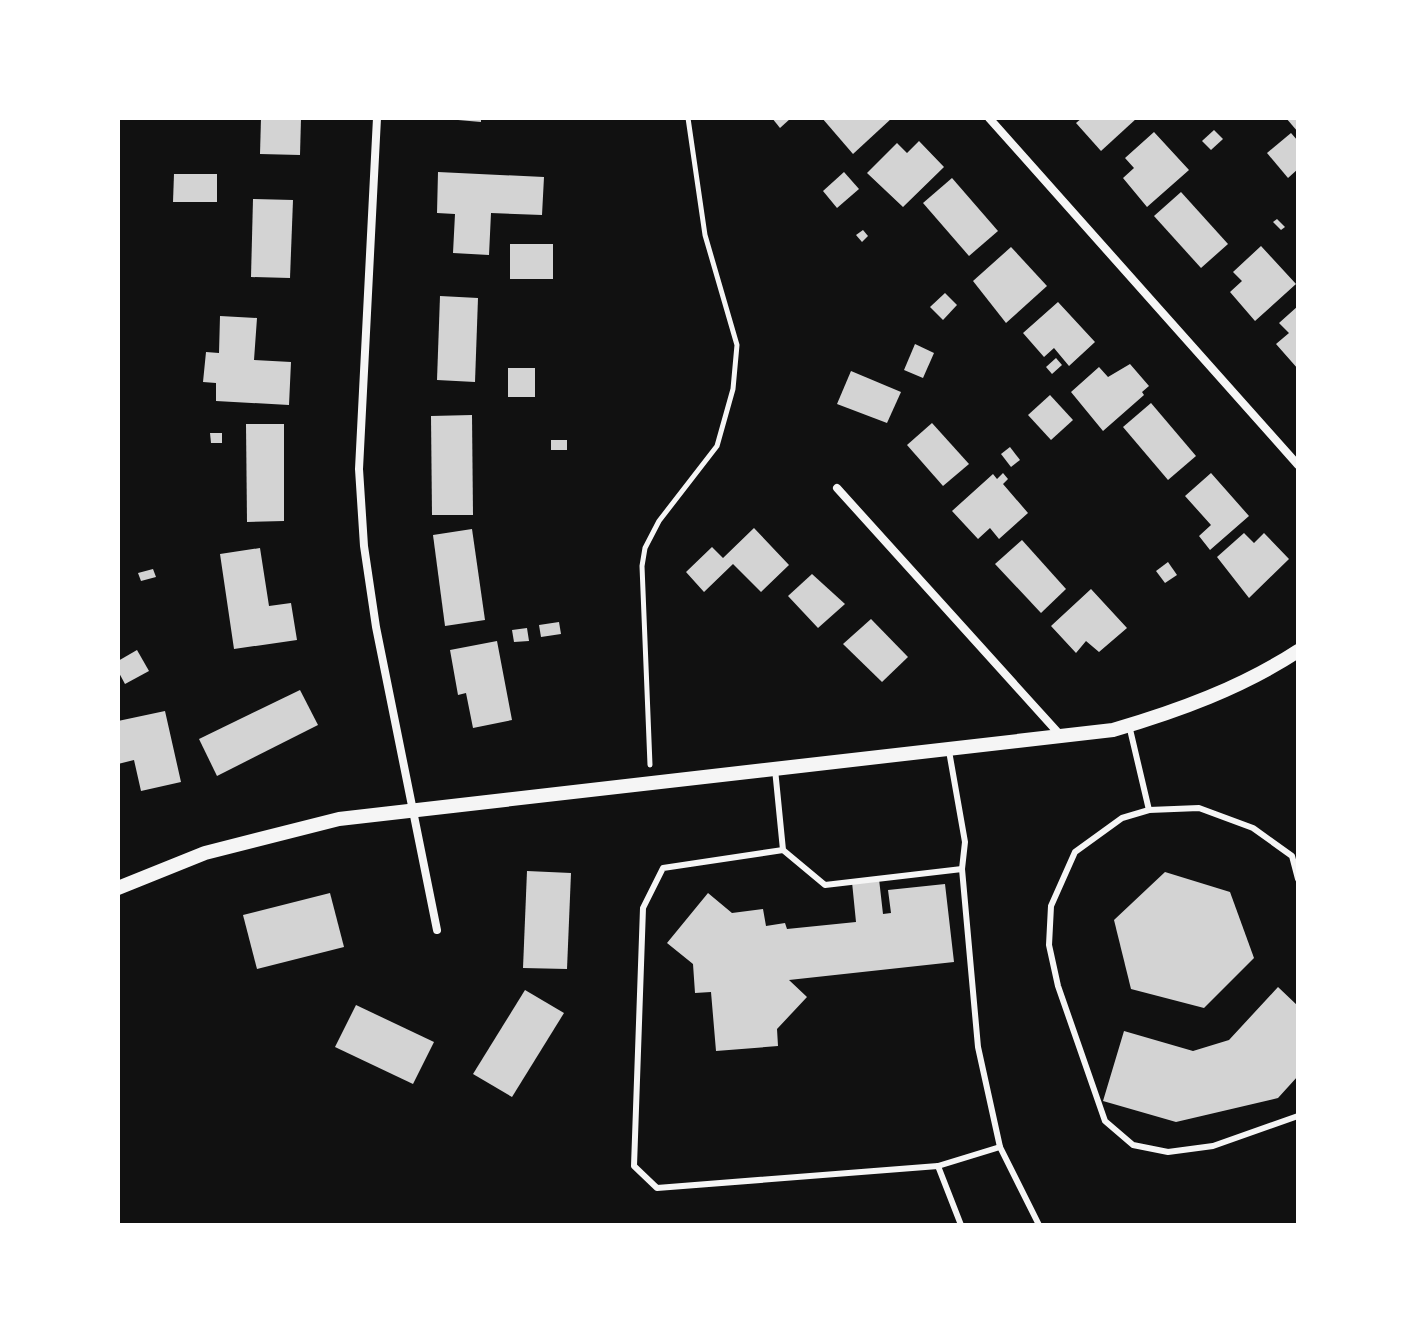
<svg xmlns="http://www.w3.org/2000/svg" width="1416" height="1343" viewBox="0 0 1416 1343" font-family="'Public Sans',sans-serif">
  <rect width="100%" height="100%" fill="#111"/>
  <g fill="#d3d3d3">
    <polygon points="261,118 301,118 300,155 260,154"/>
    <polygon points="458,118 481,118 481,122 458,120"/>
    <polygon points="772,118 791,118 780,128"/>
    <polygon points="822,118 892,118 853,154"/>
    <polygon points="1082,118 1137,118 1101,151 1076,123"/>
    <polygon points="1286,118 1298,118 1298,132"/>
    <polygon points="1214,130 1223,139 1211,150 1202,141"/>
    <polygon points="1154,132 1189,170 1147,207 1123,178 1134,168 1125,158"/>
    <polygon points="1291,133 1298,141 1298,169 1288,178 1267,153"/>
    <polygon points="919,141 944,167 903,207 867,173 897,143 907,153"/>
    <polygon points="438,172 544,177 542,215 491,213 489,255 453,253 455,214 437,213"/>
    <polygon points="844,172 859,189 837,208 823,191"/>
    <polygon points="174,174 217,174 217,202 173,202"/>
    <polygon points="952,178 998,231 969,256 923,203"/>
    <polygon points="1181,192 1228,244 1201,268 1154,216"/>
    <polygon points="253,199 293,200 290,278 251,277"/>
    <polygon points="1277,219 1285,227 1281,230 1273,222"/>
    <polygon points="863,230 868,236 862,242 856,235"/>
    <rect x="510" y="244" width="43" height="35"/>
    <polygon points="1261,246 1296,284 1255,321 1230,292 1242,281 1233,272"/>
    <polygon points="1011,247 1047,286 1006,323 973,281"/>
    <polygon points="945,293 957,305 943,320 930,307"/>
    <polygon points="440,296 478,298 475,382 437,380"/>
    <polygon points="1058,302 1095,342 1069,366 1054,348 1044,357 1023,333"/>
    <polygon points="1298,306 1298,369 1276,344 1289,333 1279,323"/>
    <polygon points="220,316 257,318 254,360 291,362 289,405 216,401 216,383 203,382 206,352 219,353"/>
    <polygon points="915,344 934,353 923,378 904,370"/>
    <polygon points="1056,358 1062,365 1052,374 1046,367"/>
    <polygon points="1130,364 1149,386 1142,392 1144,395 1103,431 1071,392 1099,367 1108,377"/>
    <rect x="508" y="368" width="27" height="29"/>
    <polygon points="851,371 901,392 887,423 837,404"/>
    <polygon points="1050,395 1073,420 1051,440 1028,415"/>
    <polygon points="1151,403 1196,456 1168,480 1123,427"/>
    <polygon points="472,415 473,515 432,515 431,416"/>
    <polygon points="932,423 969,464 943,486 907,445"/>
    <polygon points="246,424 284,424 284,521 247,522"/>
    <polygon points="210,433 222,433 222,443 211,443"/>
    <rect x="551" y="440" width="16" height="10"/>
    <polygon points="1010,447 1020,460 1011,467 1001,454"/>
    <polygon points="1003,473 1008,479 1003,484 1028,513 999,539 990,528 978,539 952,511 993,474 997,479"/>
    <polygon points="1211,473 1249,516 1210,550 1199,536 1211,525 1185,496"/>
    <polygon points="754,528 789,565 761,592 733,564 704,592 686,572 712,547 723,558"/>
    <polygon points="472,529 485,620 445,626 433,535"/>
    <polygon points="1244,533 1254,543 1264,533 1289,559 1249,598 1217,557"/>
    <polygon points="1022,540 1066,589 1041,613 995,564"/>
    <polygon points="260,548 269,606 291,603 297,640 234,649 220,554"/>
    <polygon points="1168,562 1177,575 1165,583 1156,571"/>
    <polygon points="153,569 156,577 141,581 138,573"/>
    <polygon points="812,574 845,604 818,628 788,596"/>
    <polygon points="1091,589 1127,628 1099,652 1086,641 1076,653 1051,626"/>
    <polygon points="871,619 908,657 882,682 843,644"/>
    <polygon points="559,622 561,634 541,637 539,625"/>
    <polygon points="527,628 529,641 514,642 512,630"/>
    <polygon points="497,641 512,720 473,728 466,693 458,695 450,650"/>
    <polygon points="137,650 149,671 125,684 118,671 118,661"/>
    <polygon points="300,690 318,725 217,776 199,739"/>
    <polygon points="165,711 181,782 141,791 134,760 118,764 118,721"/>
    <polygon points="527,871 571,873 567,969 523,968"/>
    <polygon points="1165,872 1230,892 1254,958 1204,1008 1131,989 1114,920"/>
    <polygon points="879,879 883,914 891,913 888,890 945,884 954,962 789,980 807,997 777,1029 778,1046 716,1051 711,992 695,993 693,964 667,943 708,893 732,913 763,909 766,926 785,923 787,929 856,922 852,882"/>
    <polygon points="330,893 344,947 257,969 243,915"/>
    <polygon points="1278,987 1298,1006 1298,1076 1278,1098 1176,1122 1103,1101 1124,1031 1193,1051 1229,1040"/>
    <polygon points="525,990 564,1013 512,1097 473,1074"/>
    <polygon points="356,1005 434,1042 413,1084 335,1047"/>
  </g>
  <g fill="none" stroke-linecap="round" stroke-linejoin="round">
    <polyline stroke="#f5f5f5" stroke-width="5" points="650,765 642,566 645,548 659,521 717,446 733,389 737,345 705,235 688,118"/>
    <g stroke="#f5f5f5" stroke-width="6">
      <polyline points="1129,725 1149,810"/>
      <polyline points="949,751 965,842 962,869 978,1047 1000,1147 1039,1225"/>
      <polyline points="775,769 783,850 825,885 962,869"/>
      <polyline points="783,850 663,868 643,908 634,1166 657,1188 938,1166 1000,1147"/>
      <polyline points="1298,879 1292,856 1253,828 1199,808 1149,810 1122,818 1075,852 1051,906 1049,945 1058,986 1105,1121 1133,1145 1168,1152 1213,1146 1298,1116"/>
      <polyline points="938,1166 961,1225"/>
    </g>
    <g stroke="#f5f5f5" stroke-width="8">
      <polyline points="377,118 359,469 364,546 376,627 437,930"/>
      <polyline points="989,118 1298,465"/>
      <polyline points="837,488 1062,737"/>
    </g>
    <path stroke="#f5f5f5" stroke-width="14" d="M118 888 205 853 339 819 1113 730C1178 711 1241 688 1298 651"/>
  </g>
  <rect width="1416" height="1343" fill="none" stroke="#ffffff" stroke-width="240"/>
</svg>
